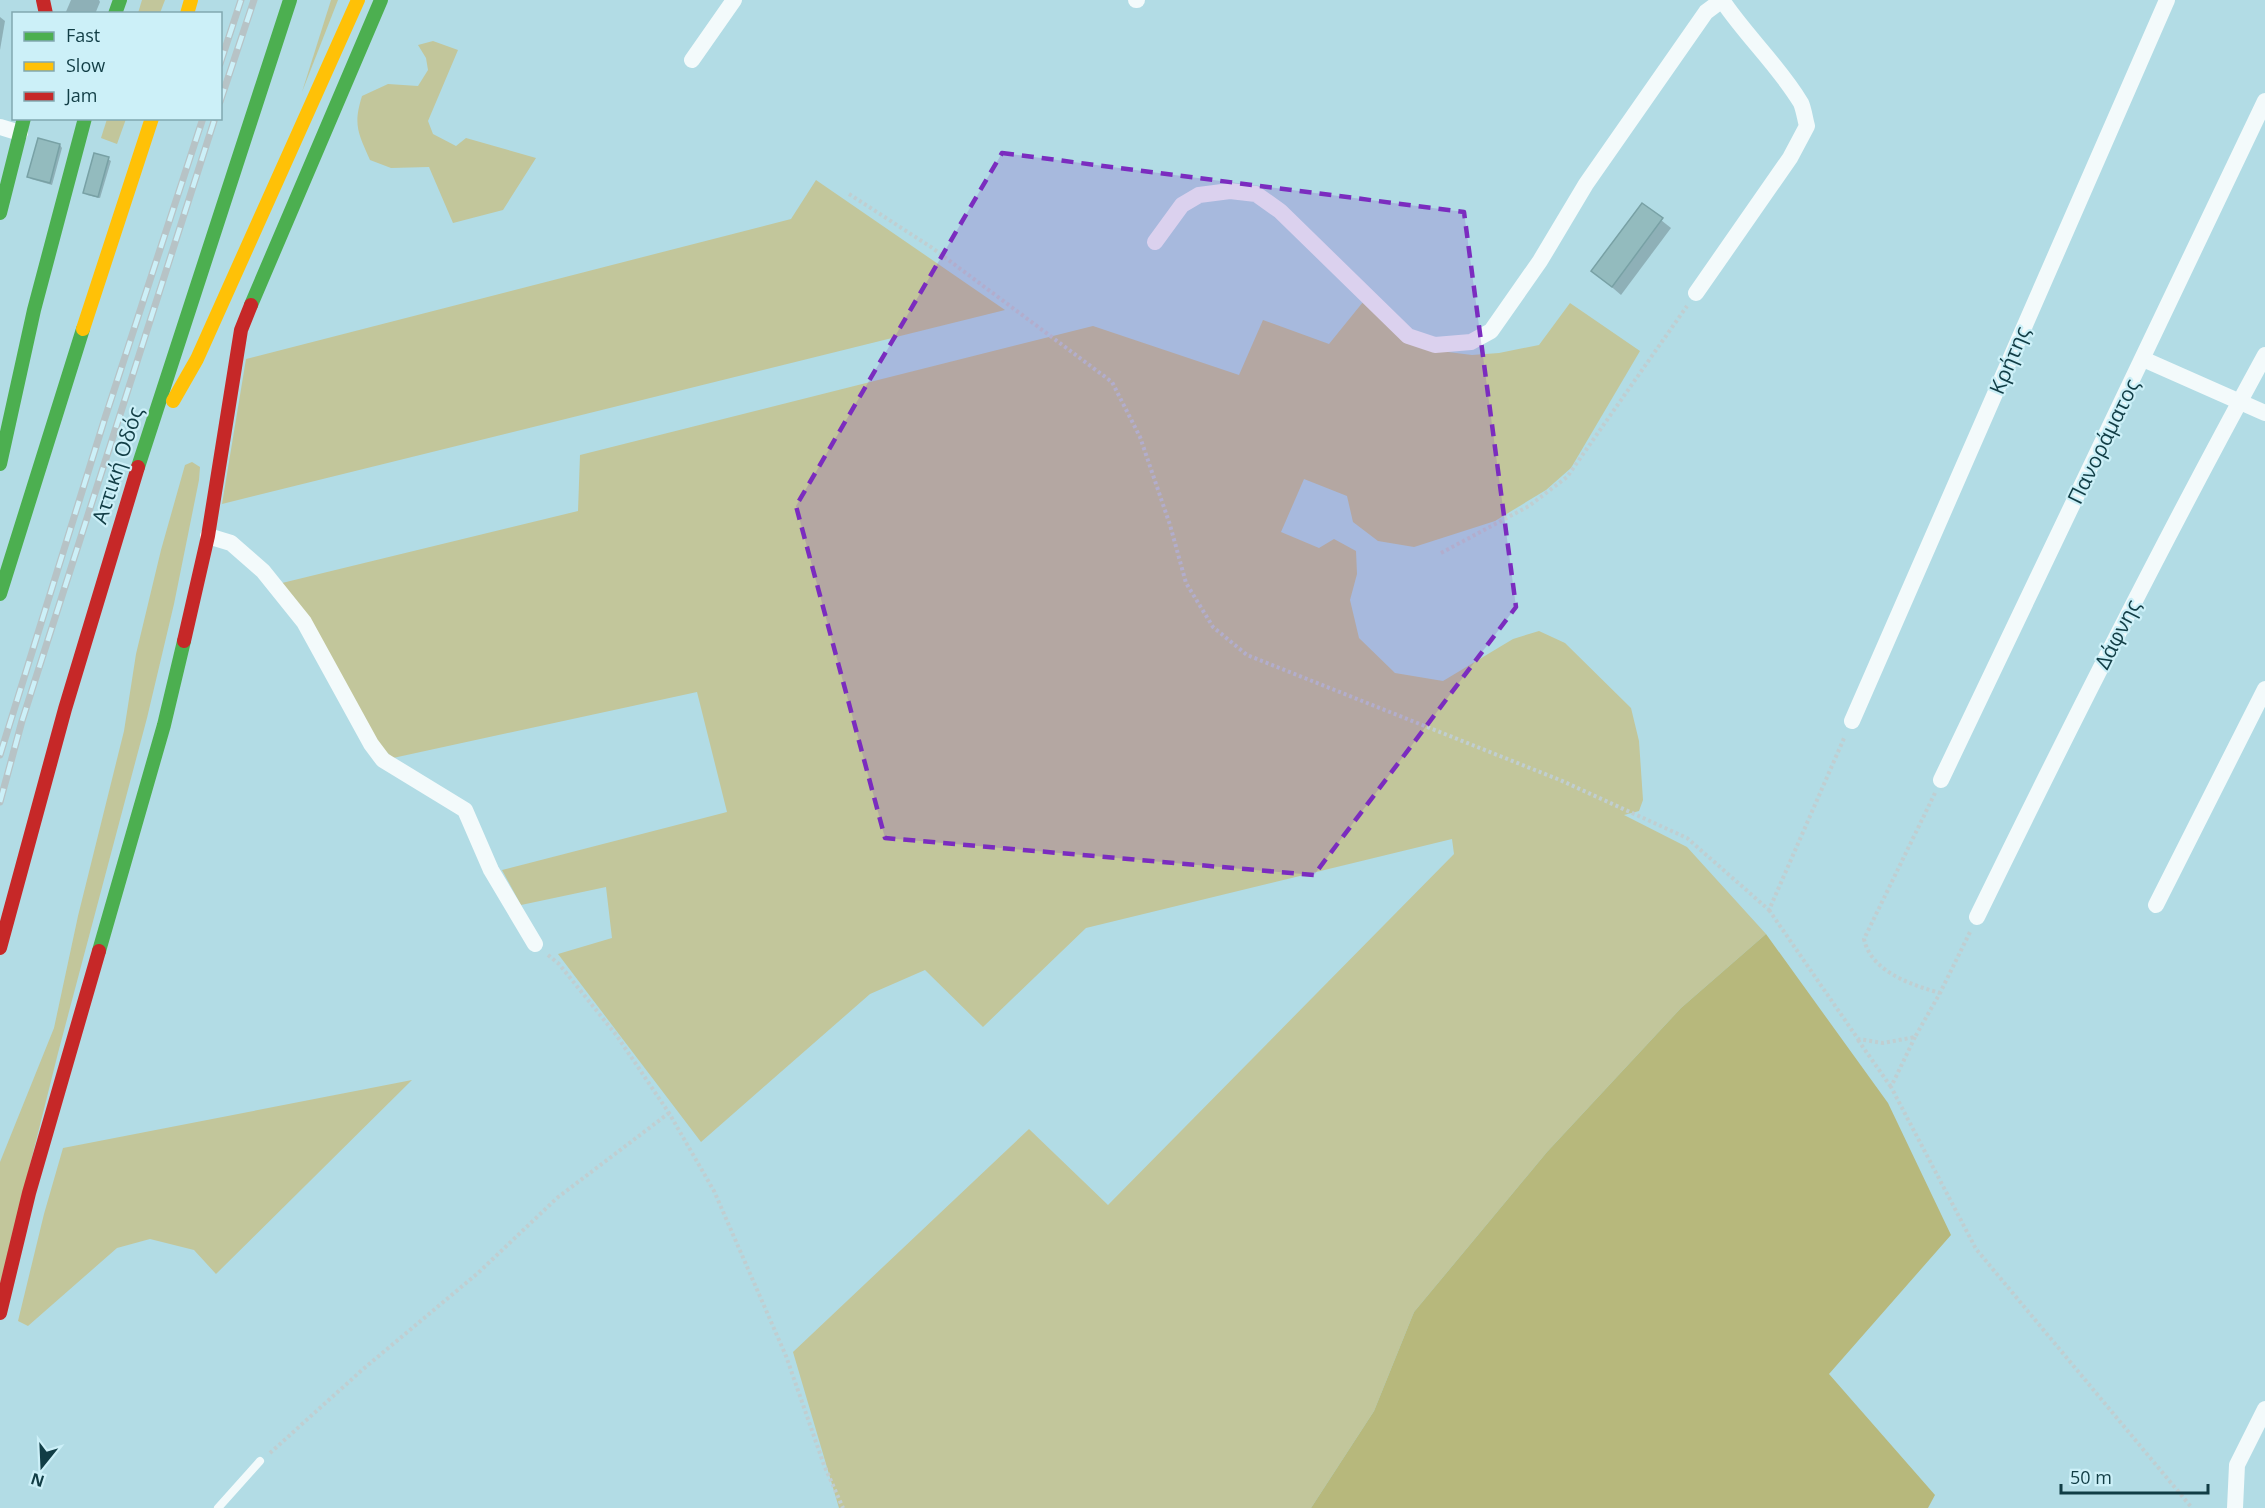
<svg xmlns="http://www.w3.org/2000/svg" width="2265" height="1508" viewBox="0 0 2265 1508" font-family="'Open Sans',sans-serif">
  <rect width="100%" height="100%" fill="#b2dce5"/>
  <g fill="#c2c69b">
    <polygon points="142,0 165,0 160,13 138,13"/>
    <polygon points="331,0 338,0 302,92"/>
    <path d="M433 41 458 50 428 121 433 134 456 146 466 138 536 158 503 210 453 223 429 167 391 168 370 160C358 133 353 125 362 96L388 84 418 86 428 70 426 58 418 45Z"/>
    <polygon points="107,119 126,119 117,144 101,138"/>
    <polygon points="816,180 1005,310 222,504 246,359 791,219"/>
    <polygon points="1363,302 1440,351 1472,355 1499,353 1539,345 1570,303 1640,351 1571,468 1546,490 1495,521 1414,547 1378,541 1353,522 1347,496 1304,479 1281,532 1319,548 1334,539 1356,551 1357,574 1350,600 1359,638 1395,673 1443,681 1513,639 1539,631 1565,643 1631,708 1639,741 1643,800 1639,811 1624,815 1687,847 1766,934 1681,1008 1547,1152 1414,1312 1374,1411 1311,1508 839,1508 793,1352 1029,1129 1108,1205 1454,854 1452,839 1086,928 983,1027 925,970 870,994 701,1142 558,954 612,938 606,887 521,905 502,870 727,812 697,692 393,758 379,745 282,583 578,511 580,455 1093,326 1239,375 1263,320 1329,344"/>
    <polygon points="192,462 200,467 199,480 174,604 147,718 58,1053 0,1285 0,1162 54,1028 78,916 124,731 136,654 161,550 185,465"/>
    <polygon points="412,1080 216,1274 194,1250 150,1239 117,1248 28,1326 18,1321 44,1214 63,1148"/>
  </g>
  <polygon fill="#b7b87c" points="1766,934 1888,1103 1951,1235 1829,1374 1935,1495 1928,1508 1311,1508 1374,1411 1414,1312 1547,1152 1681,1008"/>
  <g fill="#0003">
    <polygon points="71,0 99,0 100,2 95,14 65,14"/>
    <polygon points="0,17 5,21 0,50"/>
    <polygon points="60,145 62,148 52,185 31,179 29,177"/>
    <polygon points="108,159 111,161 100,198 87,195 85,192"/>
    <polygon points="1642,205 1671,228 1621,295 1593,271"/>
  </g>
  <g fill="#93bbbe" stroke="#78a1a5" stroke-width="1.5">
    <polygon points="38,138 60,144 50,183 27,177"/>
    <polygon points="94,153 109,157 98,197 83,193"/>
    <polygon points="1642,203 1663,218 1612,287 1591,271"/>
  </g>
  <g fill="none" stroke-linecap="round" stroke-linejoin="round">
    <g stroke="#c0ced1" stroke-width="4" stroke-dasharray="3 3" stroke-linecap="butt">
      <polyline points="849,194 931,247 1112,382 1140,437 1170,525 1186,583 1213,627 1247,655 1560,780 1687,838 1769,910 1845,736"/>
      <polyline points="1441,553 1529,506 1567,477 1687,306"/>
      <path d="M1935 793 1864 939C1871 972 1912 985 1940 993"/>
      <polyline points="1769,910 1858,1039 1883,1043 1915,1037 1940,993 1971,930"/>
      <polyline points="548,955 559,964 617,1036 669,1113 714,1191 786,1356 824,1465 843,1508"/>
      <polyline points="1915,1037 1891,1087 1976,1249 2192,1508"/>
      <polyline points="1858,1040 1891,1087"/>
      <polyline points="270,1453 362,1370 478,1273 557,1198 669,1113"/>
    </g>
    <polyline stroke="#f3fafb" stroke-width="8" points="218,1508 260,1461"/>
    <g stroke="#f3fafb" stroke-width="16">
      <polyline points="1136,0 1137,0"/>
      <polyline points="692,60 734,0"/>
      <polyline points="0,127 20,133"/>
      <polyline points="1155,242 1182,205 1199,195 1230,191 1256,194 1280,211 1408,336 1435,345 1471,342 1491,331 1540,261 1586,184 1706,12 1722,0"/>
      <path d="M1696 293 1790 158 1807 126C1805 119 1804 110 1801 103 1779 66 1746 36 1722 0"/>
      <polyline points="2143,359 2265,413"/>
      <polyline points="208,536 231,543 263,571 304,622 371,744 383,760 465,810 491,870 535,944"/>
      <polyline points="1852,721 2167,0"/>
      <polyline points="1941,780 2265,101"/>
      <polyline points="2156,905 2265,689"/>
      <path d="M1977 917C2069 728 2164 540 2265 355"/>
      <polyline points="2235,1508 2237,1465 2265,1409"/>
    </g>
    <g stroke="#4caf50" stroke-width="14">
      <polyline points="115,14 120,0"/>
      <polyline points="0,213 24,118"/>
      <polyline points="251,305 381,0"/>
      <polyline points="0,464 34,310 85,118"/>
      <polyline points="138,467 290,0"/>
      <polyline points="0,594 83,329"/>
      <polyline points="99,951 164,725 184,641"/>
    </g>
    <g stroke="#ffc107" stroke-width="14">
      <polyline points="187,14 191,0"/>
      <polyline points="83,329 152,118"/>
      <polyline points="173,401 197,359 358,0"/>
    </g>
    <g stroke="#c62828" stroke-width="14">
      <polyline points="43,0 46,14"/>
      <polyline points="184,641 208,536 241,330 251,305"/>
      <polyline points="0,948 65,709 138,467"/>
      <polyline points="0,1313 29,1193 99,951"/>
    </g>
    <defs>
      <g id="rail">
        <polyline points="220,64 241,0"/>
        <polyline points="220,102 254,0"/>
        <polyline points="0,755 104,421 203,118"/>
        <polyline points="0,802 22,721 215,118"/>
      </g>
    </defs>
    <use href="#rail" stroke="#b7c3c6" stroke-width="7"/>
    <use href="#rail" stroke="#ccf0f8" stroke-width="4.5" stroke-dasharray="14" stroke-linecap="butt"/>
  </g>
  <path fill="#7b2cbf" fill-opacity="0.2" stroke="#7b2cbf" stroke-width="4.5" stroke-dasharray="12 8" stroke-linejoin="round" d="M1002 153 1464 212 1516 607 1314 875 885 838 796 506Z"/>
  <g text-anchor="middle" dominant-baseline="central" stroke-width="4.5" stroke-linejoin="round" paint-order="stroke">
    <g font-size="21" fill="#113d45" stroke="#ccf0f8">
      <text transform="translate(2009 360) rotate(-67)">Κρήτης</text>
      <text transform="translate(2103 441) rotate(-64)">Πανοράματος</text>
      <text transform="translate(117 465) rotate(-72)">Αττική Οδός</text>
      <text transform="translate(2117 634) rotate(-63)">Δάφνης</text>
    </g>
  </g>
  <rect x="12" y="12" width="210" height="108" fill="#ccf0f8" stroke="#81a8b0" stroke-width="1.5"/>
  <rect x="24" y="32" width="30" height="9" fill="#4caf50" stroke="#81a8b0" stroke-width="1.5"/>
  <text x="66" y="42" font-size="18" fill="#113d45">Fast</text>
  <rect x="24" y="62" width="30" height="9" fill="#ffc107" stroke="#81a8b0" stroke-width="1.5"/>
  <text x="66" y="72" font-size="18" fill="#113d45">Slow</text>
  <rect x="24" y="92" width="30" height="9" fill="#c62828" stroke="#81a8b0" stroke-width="1.5"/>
  <text x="66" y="102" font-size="18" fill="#113d45">Jam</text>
  <g transform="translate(42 1466) rotate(198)" stroke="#ccf0f8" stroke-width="4.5" paint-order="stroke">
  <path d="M0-4.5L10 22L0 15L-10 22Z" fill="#113d45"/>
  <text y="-9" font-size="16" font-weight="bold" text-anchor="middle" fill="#113d45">N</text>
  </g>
  <path d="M2061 1484v9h147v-9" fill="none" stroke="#113d45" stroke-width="3"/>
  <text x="2070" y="1484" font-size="18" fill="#113d45" stroke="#ccf0f8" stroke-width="4.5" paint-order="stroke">50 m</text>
</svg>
